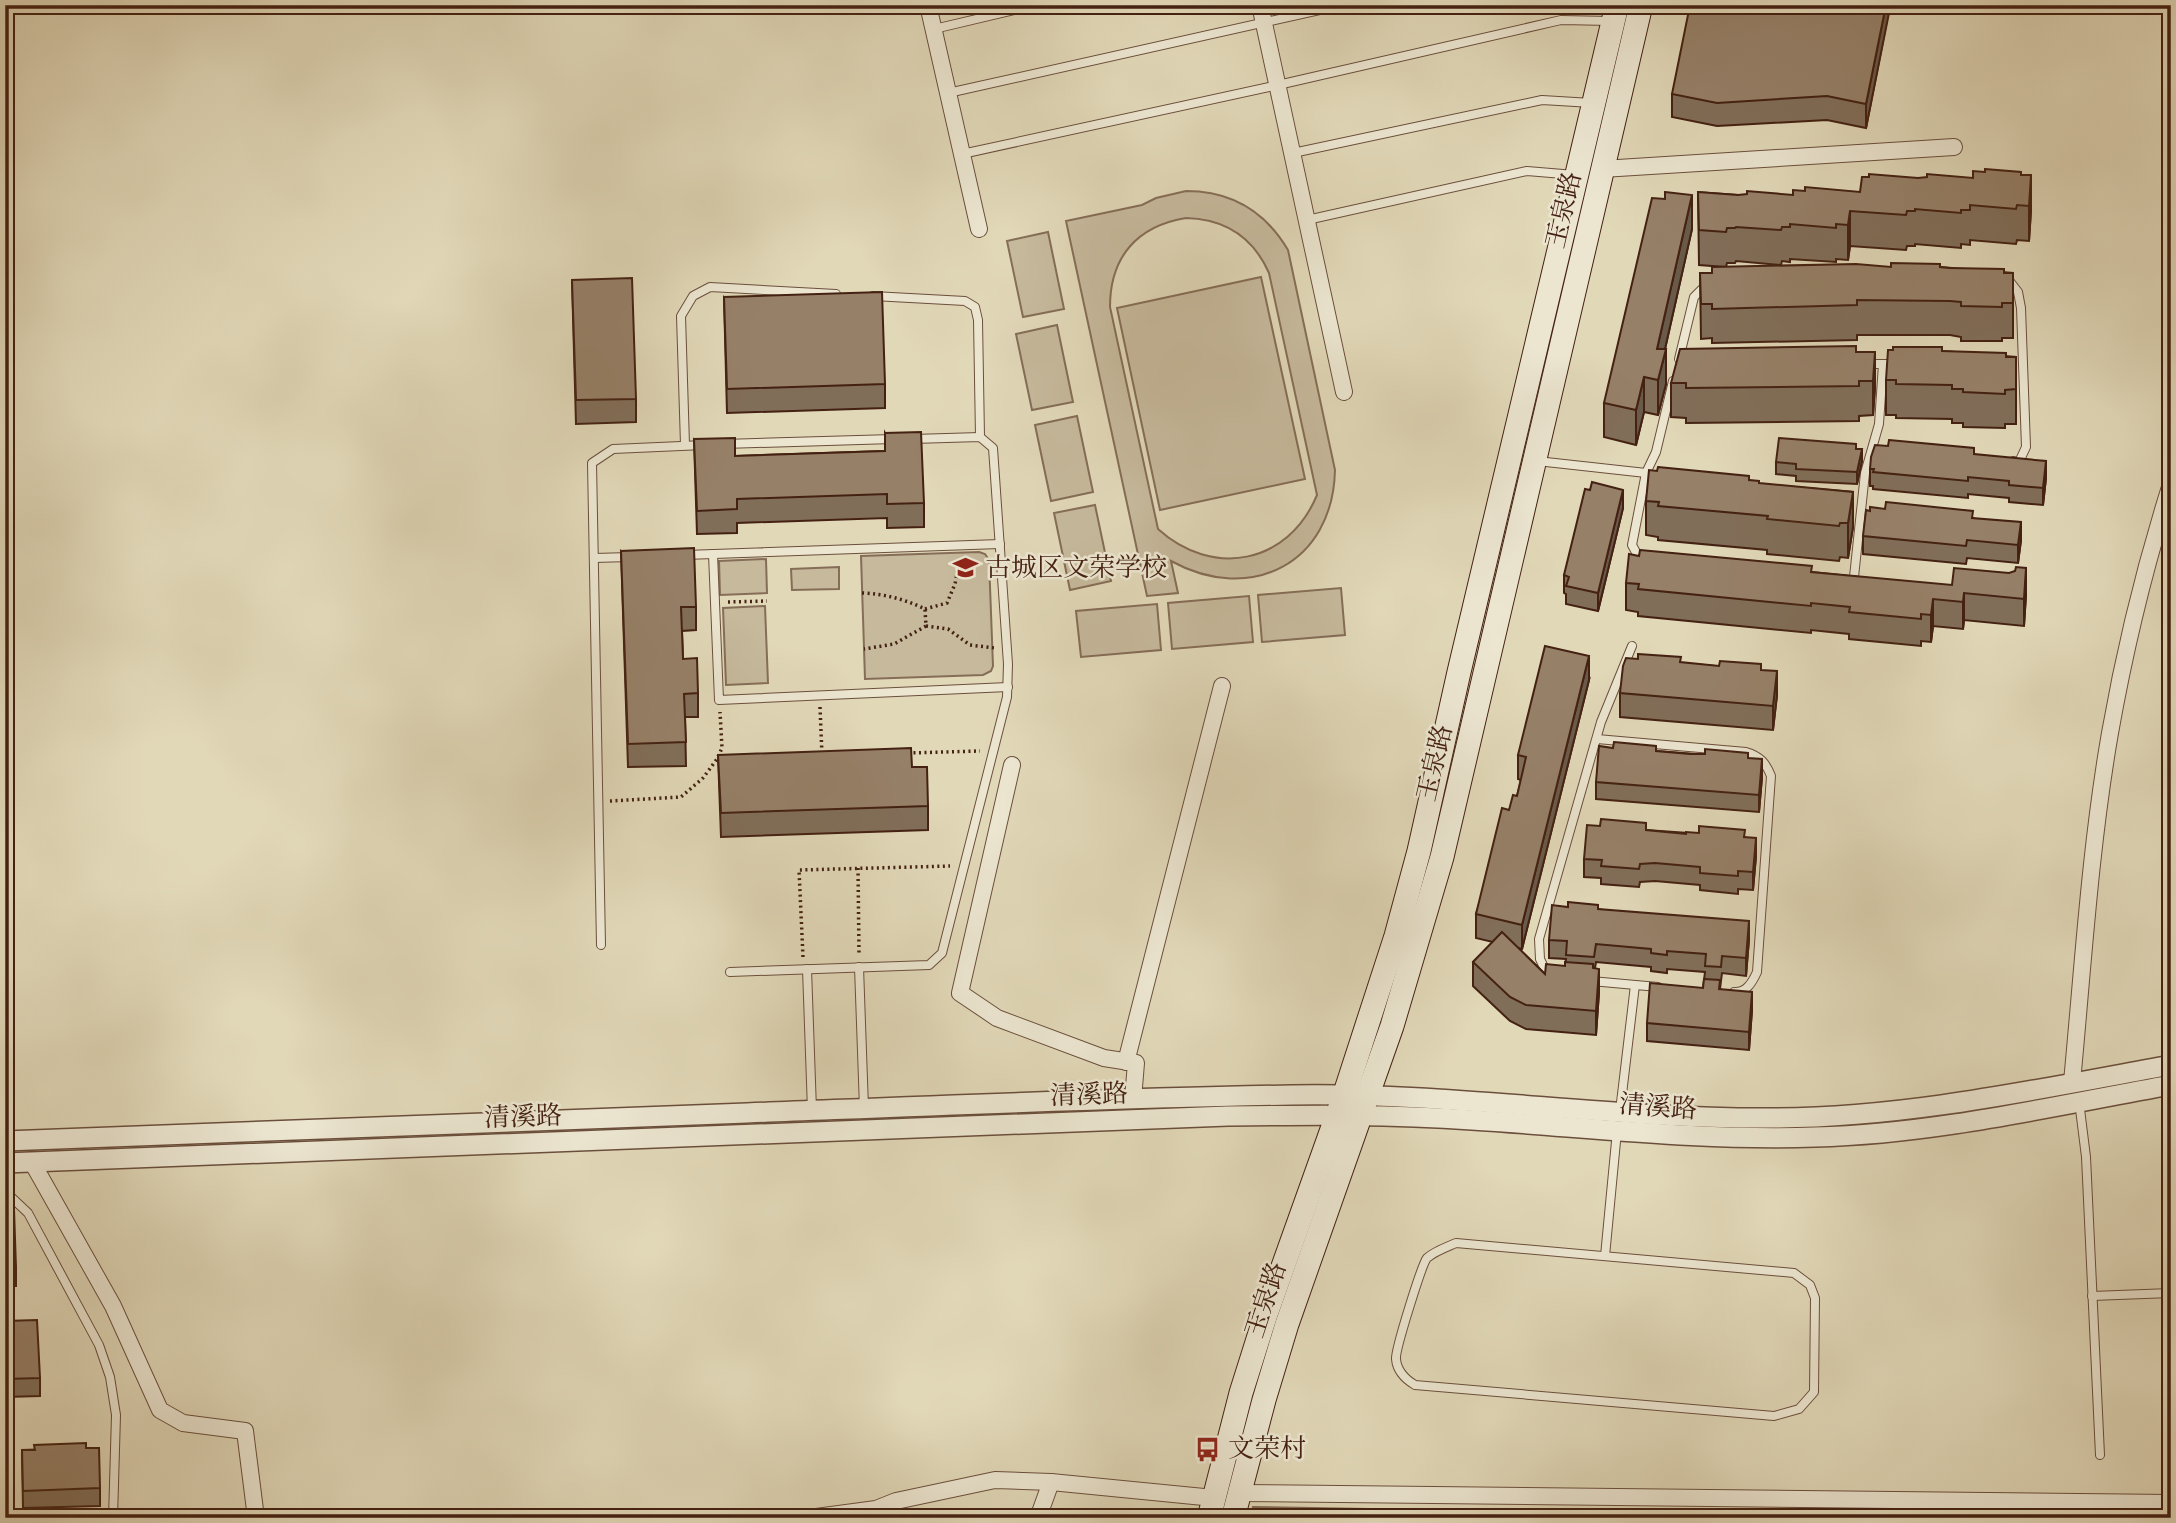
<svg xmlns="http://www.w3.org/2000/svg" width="2176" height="1523" viewBox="0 0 2176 1523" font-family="'IM FELL Double Pica','Noto Serif SC',serif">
  <rect width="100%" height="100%" fill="#e1d8b8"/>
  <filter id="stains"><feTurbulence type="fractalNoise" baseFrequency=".00286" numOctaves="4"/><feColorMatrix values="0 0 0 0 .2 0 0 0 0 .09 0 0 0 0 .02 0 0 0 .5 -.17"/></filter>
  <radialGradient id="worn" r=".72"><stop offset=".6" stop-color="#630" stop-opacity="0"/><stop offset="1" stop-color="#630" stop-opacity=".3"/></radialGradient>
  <g fill="#c6b99c" stroke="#856d57" stroke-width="2" fill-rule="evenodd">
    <path d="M1186 191C1231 191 1265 211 1288 250L1335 470C1333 563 1251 605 1171 561L1178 593 1147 596 1066 221 1142 205 1156 198ZM1186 218C1225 219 1253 237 1269 273L1317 495C1288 565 1212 578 1158 529L1110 307C1110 257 1137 226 1186 218Z"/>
    <polygon points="1048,232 1064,309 1023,317 1007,241"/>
    <polygon points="1261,277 1305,479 1160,510 1117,308"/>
    <polygon points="1057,325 1073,402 1032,410 1016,334"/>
    <polygon points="1077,416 1093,492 1051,501 1035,425"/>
    <polygon points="1095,505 1111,581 1070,590 1054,513"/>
    <polygon points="979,552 985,554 989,560 993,666 991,671 983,675 865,679 861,556"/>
    <polygon points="766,559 767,593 720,595 719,561"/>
    <polygon points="839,567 839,589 792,590 791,569"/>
    <polygon points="1341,588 1345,635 1262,642 1258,595"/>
    <polygon points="1249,596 1253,642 1172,649 1168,603"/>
    <polygon points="1157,604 1161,650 1081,657 1076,611"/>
    <polygon points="765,606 768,683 726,685 723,608"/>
    <polygon points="1253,1507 1875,1518 1251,1518"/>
  </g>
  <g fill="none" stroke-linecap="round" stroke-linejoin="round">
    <defs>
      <g id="service">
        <polyline points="934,29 1036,5"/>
        <polyline points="948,93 1342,5"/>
        <polyline points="1293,153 1542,100 1592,103"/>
        <polyline points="962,154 1278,85 1561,20 1610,21"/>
        <polyline points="1307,220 1527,171 1575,175"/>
        <polyline points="2008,279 2018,292 2021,308 2026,447 2019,462 2013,461"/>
        <polyline points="873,296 965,301 975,307 978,320 980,437"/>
        <polyline points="1679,359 1694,297 1702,289 1709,289"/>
        <polyline points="1866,364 1895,364"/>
        <polyline points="724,444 893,439"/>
        <polyline points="685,445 681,316 693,296 710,287 836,294"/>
        <polyline points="1537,461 1646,473"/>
        <polyline points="713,554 719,700 1008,687"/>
        <polyline points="685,555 1000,544"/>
        <polyline points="1646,557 1638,556 1632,545 1646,473 1656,452 1673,381"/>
        <polyline points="594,558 630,557"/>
        <polyline points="1854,577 1865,473 1879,424 1883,364"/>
        <path d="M1597 739 1746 752C1760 756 1766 763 1771 776L1757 972C1752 983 1746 993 1734 992"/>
        <polyline points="601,945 592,463 613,449 704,445"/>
        <polyline points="859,967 864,1108"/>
        <polyline points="807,969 812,1110"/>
        <polyline points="730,972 929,965 942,953 1007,697 1008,664 993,448 980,437 913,439"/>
        <polyline points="1553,978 1549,978 1540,959 1539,939 1601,722 1632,646"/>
        <polyline points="1591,981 1658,987"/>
        <polyline points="2079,1101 2086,1157 2100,1455"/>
        <polyline points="1620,1111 1635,985"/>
        <polyline points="5,1196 10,1196 28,1213 99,1345 110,1377 116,1415 113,1518"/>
        <path d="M1456 1243 1794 1273 1810 1285 1815 1298 1814 1392 1799 1409 1774 1416 1415 1385C1405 1379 1397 1371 1396 1359 1395 1350 1422 1264 1427 1258 1435 1251 1447 1247 1456 1243Z"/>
        <polyline points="1605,1256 1617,1131"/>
        <polyline points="2092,1296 2171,1293"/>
      </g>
      <g id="minor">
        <polyline points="928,5 979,229"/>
        <polyline points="1260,5 1344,392"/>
        <polyline points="1602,169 1954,147"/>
        <polyline points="1012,765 960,993 997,1018 1104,1058 1136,1063 1133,1099"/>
        <polyline points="1126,1062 1222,686"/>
        <path d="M2072 1082C2083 966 2090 848 2110 733 2125 648 2145 566 2171 484"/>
        <polyline points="32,1162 113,1306 160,1410 183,1423 245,1431 256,1518"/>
        <polyline points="1239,1493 2171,1503"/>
        <polyline points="809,1518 876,1509 896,1501 995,1480 1051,1482 1214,1498"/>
        <polyline points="1038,1518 1051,1482"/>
      </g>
      <g id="tertiary">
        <path d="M5 1141C252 1132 500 1122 747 1113 928 1106 1110 1098 1292 1095 1452 1092 1611 1119 1771 1118 1906 1118 2038 1089 2171 1065"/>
        <path d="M5 1163 1228 1116C1310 1115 1390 1114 1472 1120 1586 1127 1700 1141 1815 1137 1935 1134 2053 1106 2171 1085"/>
      </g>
      <g id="secondary">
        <polyline points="1209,1518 1241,1393 1265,1317 1345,1093 1396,936 1419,851 1459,672 1617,5"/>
        <polyline points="1233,1518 1264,1400 1287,1324 1392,1026 1442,857 1641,5"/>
      </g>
    </defs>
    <use href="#service" stroke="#6b4f3c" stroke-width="10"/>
    <use href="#minor" stroke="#6b4f3c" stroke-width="18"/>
    <use href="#tertiary" stroke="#6b4f3c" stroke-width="22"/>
    <use href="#secondary" stroke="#442112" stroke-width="25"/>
    <g stroke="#442112" stroke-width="3.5" stroke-dasharray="2 3.5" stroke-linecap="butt">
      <path d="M862 593C885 594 904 599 925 609L926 626 894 644 864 649"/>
      <polyline points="728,602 767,601"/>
      <polyline points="925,609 947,603 955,584 960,558"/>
      <polyline points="926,626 948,629 970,645 995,648"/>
      <polyline points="820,707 822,755"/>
      <polyline points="908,753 980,751"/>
      <polyline points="610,801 681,797 703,778 717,759 722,748 720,712"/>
      <polyline points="858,868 859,954"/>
      <polyline points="803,957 799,870 950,866"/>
    </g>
    <use href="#service" stroke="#ece6d1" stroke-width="8"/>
    <use href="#minor" stroke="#ece6d1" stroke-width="16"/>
    <use href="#tertiary" stroke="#ece6d1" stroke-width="19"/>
    <use href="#secondary" stroke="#ece6d1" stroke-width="23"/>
  </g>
  <g fill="#816e59" stroke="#442112" stroke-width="2">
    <polygon points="1890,5 1866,128 1827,120 1717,126 1672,117 1672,94"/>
    <polygon points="2021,175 2031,210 2029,241 2017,240 2016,244 1970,240 1970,245 1961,244 1961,248 1915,244 1915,246 1907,246 1906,250 1850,246 1848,260 1836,259 1836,262 1790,259 1790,262 1782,261 1781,265 1736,261 1735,263 1727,263 1726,267 1940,267 2013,273 2013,338 2002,338 2002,341 1961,341 1961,337 1950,335 1857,335 1857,340 1712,343 1712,338 1701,339 1700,273 1712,273 1725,267 1699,265 1698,192 1738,195 1793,195 1860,192 1918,178 1973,178"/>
    <polygon points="1692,229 1665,349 1666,384 1658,415 1644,412 1636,445 1604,437 1604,403"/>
    <polygon points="572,280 636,399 636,422 576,424"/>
    <polygon points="724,297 885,384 885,408 727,413"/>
    <polygon points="1942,351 2016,357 2016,424 2005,424 2005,428 1963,427 1963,423 1952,423 1952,419 1896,418 1896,415 1886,415 1886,380"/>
    <polygon points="1856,352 1875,352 1875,387 1873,415 1859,416 1859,421 1686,423 1686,418 1671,417 1671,383"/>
    <polygon points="885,433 924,503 924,527 887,528 887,518 737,523 737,533 697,534 694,439 735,456 885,451"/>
    <polygon points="1856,449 1862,461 1857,484 1796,481 1796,476 1776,474 1776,462"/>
    <polygon points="1974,454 2046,478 2043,505 2009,502 2009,498 1968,494 1968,498 1873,489 1873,486 1870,486 1870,469"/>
    <polygon points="1749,480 1759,484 1853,492 1853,527 1848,558 1840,557 1839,561 1767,554 1767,550 1658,540 1658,537 1646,535 1646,501"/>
    <polygon points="1623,508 1598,611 1566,604 1566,594 1564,593 1564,575"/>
    <polygon points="1973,518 2021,540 2018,563 1967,558 1966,564 1863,554 1863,536"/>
    <polygon points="621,551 696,607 696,630 682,631 683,659 698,693 698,717 685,717 686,766 628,767"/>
    <polygon points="1812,572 2026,595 2024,626 1964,620 1963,629 1933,626 1931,642 1921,641 1921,646 1849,639 1849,634 1811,630 1811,633 1638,616 1638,612 1626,610 1626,583"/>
    <polygon points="1681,663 1761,670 1777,695 1773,730 1620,717 1620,693"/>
    <polygon points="1589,680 1522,949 1518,948 1545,974 1565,966 1566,959 1549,958 1549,940 1598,909 1749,939 1746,976 1722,973 1720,989 1752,1010 1749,1050 1647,1041 1647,1023 1703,988 1705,972 1667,969 1667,973 1651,971 1651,967 1596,962 1595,968 1599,992 1596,1035 1526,1029 1510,1021 1473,986 1473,962 1493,942 1476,938 1476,914 1509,810 1517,796 1521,780 1518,779 1518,755"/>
    <polygon points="1656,751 1748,758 1762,777 1759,812 1596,799 1596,782"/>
    <polygon points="718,755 912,767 928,806 928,830 721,837"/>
    <polygon points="1646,830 1745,837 1756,856 1753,890 1738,889 1738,894 1700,890 1700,885 1655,881 1640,882 1639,887 1601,884 1601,878 1584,877 1584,859"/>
    <polygon points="5,1210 16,1268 16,1286 5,1286"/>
    <polygon points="5,1321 40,1378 40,1396 5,1397"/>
    <polygon points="86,1448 100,1488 100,1506 23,1508 22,1450"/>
  </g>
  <g fill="#695a49" stroke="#442112" stroke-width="2">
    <polygon points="1886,5 1890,5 1890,8 1866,128 1866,104"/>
    <polygon points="2031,175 2031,210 2029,241 2029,206"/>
    <polygon points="1692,195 1692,229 1658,380 1657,349"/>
    <polygon points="1850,211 1850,246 1848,260 1848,225"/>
    <polygon points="1666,349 1666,384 1658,415 1658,380"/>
    <polygon points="1875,352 1875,387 1873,415 1873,381"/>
    <polygon points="1644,377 1644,412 1636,445 1636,410"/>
    <polygon points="1862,449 1862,461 1857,484 1857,472"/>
    <polygon points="2046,461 2046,478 2043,505 2043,488"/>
    <polygon points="1623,490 1623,508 1598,611 1598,593"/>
    <polygon points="1853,492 1853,527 1848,558 1848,523"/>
    <polygon points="2021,522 2021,540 2018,563 2018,545"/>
    <polygon points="2026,568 2026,595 2024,626 2024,599"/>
    <polygon points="1964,593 1964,620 1963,629 1963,602"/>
    <polygon points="1933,599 1933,626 1931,642 1931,615"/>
    <polygon points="1589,656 1589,680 1522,949 1522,925"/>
    <polygon points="1777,671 1777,695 1773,730 1773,706"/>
    <polygon points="1762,759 1762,777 1759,812 1759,795"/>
    <polygon points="1756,838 1756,856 1753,890 1753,872"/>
    <polygon points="1749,921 1749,939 1746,976 1746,958"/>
    <polygon points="1599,969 1599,992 1596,1035 1596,1011"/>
    <polygon points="1752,992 1752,1010 1749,1050 1749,1032"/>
  </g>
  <g fill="#968068" stroke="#442112" stroke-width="2">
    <polygon points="1690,5 1886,5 1866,104 1827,96 1717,103 1672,94"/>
    <polygon points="1985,169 2021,172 2021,175 2031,175 2029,206 2017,205 2016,209 1970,205 1970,210 1961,210 1961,213 1915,209 1915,211 1907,211 1906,215 1850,211 1848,225 1836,224 1836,228 1790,224 1790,227 1782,227 1781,230 1736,227 1735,228 1727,228 1726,232 1699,230 1698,192 1738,195 1747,194 1747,191 1793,195 1793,190 1805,191 1805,187 1860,192 1862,177 1869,177 1869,174 1918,178 1927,177 1927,174 1973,178 1973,171 1985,172"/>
    <polygon points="1665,192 1692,195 1657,349 1666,349 1658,380 1644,377 1636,410 1604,403 1652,198 1665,199"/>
    <polygon points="1891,263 1940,264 1940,267 1949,268 2004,269 2004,273 2013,273 2013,303 2002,303 2002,307 1961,306 1961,302 1950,301 1857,300 1857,305 1712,309 1712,304 1701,304 1700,273 1712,273 1712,267 1856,264 1891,267"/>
    <polygon points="632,278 636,399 576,400 572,280"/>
    <polygon points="882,292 885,384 727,389 724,297"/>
    <polygon points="1856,346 1856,352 1875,352 1873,381 1859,381 1859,386 1686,388 1686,383 1671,383 1680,349"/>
    <polygon points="1893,347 1942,347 1942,351 2006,353 2006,357 2016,357 2016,389 2005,390 2005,394 1963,392 1963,389 1952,389 1952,385 1896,384 1896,380 1886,380 1888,350 1893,350"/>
    <polygon points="921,432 924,503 887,504 887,494 737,499 737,509 697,511 694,439 735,438 735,456 885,451 885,433"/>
    <polygon points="1779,438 1856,444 1856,449 1862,449 1857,472 1796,469 1796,464 1776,462"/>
    <polygon points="1889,440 1974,448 1974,454 2046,461 2043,488 2009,485 2009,481 1968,477 1968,481 1873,472 1874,469 1870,469 1871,457 1875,445 1888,446"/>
    <polygon points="1658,467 1749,476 1749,480 1759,481 1759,483 1853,492 1848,523 1840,523 1839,526 1767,519 1768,516 1658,506 1659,502 1646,501 1649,470 1657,471"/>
    <polygon points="1592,482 1623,490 1598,593 1566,586 1569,577 1564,575 1585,489 1590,490"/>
    <polygon points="1886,502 1973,511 1972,518 2021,522 2018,545 1967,540 1966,546 1863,536 1866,510 1870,511 1870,507 1885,509"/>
    <polygon points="694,548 696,607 681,607 683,659 697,658 698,693 684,694 686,742 628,744 621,551"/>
    <polygon points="1640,550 1812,566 1811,572 1952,585 1954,568 2009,573 2015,571 2016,567 2026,568 2024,599 1964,593 1963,602 1933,599 1931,615 1921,614 1921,619 1849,612 1850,607 1811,603 1811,606 1638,589 1639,584 1626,583 1629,554 1639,556"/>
    <polygon points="1545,646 1589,656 1522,925 1476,914 1502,808 1509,810 1513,795 1517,796 1526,757 1518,755"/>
    <polygon points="1638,654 1681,657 1680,662 1719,666 1720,661 1761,664 1761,670 1777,671 1773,706 1620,693 1623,666 1626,658 1638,659"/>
    <polygon points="1614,742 1656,746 1656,751 1690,754 1705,754 1705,749 1748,753 1748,758 1762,759 1759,795 1596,782 1599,746 1613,748"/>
    <polygon points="911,748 912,767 927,767 928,806 721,813 718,755"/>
    <polygon points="1601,819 1646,823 1646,830 1686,834 1686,832 1699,833 1699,826 1745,830 1744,837 1756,838 1753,872 1738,871 1738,876 1700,873 1700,867 1655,863 1640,864 1639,869 1601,866 1602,860 1584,859 1587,825 1600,826"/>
    <polygon points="1568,902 1598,905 1598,909 1749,921 1746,958 1722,956 1721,967 1705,966 1706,954 1667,951 1667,955 1651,953 1651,949 1596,944 1594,957 1566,955 1567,941 1549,940 1552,905 1568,907"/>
    <polygon points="1502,932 1545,974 1546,964 1565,966 1565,962 1593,964 1593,968 1599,969 1596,1011 1526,1005 1510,997 1473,962"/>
    <polygon points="1704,979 1720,980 1719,989 1752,992 1749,1032 1647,1023 1650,983 1703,988"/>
    <polygon points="14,1209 16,1268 5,1268 5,1210"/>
    <polygon points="37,1320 40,1378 5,1379 5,1321"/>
    <polygon points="86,1443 86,1448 99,1448 100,1488 23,1491 22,1450 35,1450 34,1445"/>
  </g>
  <defs>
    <symbol id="school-bare" viewBox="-9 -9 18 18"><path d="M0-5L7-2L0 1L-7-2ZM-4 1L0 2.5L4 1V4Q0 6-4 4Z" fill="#8f2418" stroke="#ece6d1" stroke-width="2.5" paint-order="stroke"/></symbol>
    <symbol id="bus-bare" viewBox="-9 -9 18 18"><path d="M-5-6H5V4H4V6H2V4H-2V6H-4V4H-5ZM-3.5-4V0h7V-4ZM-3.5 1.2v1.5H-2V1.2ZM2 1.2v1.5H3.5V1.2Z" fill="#8f2418" stroke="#ece6d1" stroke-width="2.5" paint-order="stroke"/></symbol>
  </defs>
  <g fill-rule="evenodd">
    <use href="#school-bare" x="948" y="550" width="35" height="35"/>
    <use href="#bus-bare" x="1190" y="1432" width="35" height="35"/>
  </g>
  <g text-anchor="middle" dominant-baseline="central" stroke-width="5" stroke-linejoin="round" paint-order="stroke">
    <g font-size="26" fill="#442112" stroke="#ece6d1">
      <text transform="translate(1564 210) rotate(-77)">玉泉路</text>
      <text transform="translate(1435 763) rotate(-77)">玉泉路</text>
      <text transform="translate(1089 1095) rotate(-2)">清溪路</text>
      <text transform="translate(1658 1107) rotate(4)">清溪路</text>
      <text transform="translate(523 1117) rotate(-2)">清溪路</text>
      <text transform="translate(1266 1300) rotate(-72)">玉泉路</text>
    </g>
    <g font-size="26" fill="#442112" stroke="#ece6d1" text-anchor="start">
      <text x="985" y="568">古城区文荣学校</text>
      <text x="1228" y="1449">文荣村</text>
    </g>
  </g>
  <rect width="2176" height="1523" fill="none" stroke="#e1d8b8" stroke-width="28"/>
  <rect x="7" y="7" width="2162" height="1509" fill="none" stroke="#442112" stroke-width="3.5"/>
  <rect x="14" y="14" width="2148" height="1495" fill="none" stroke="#442112" stroke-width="2"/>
  <rect width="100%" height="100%" filter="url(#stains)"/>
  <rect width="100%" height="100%" fill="url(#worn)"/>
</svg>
